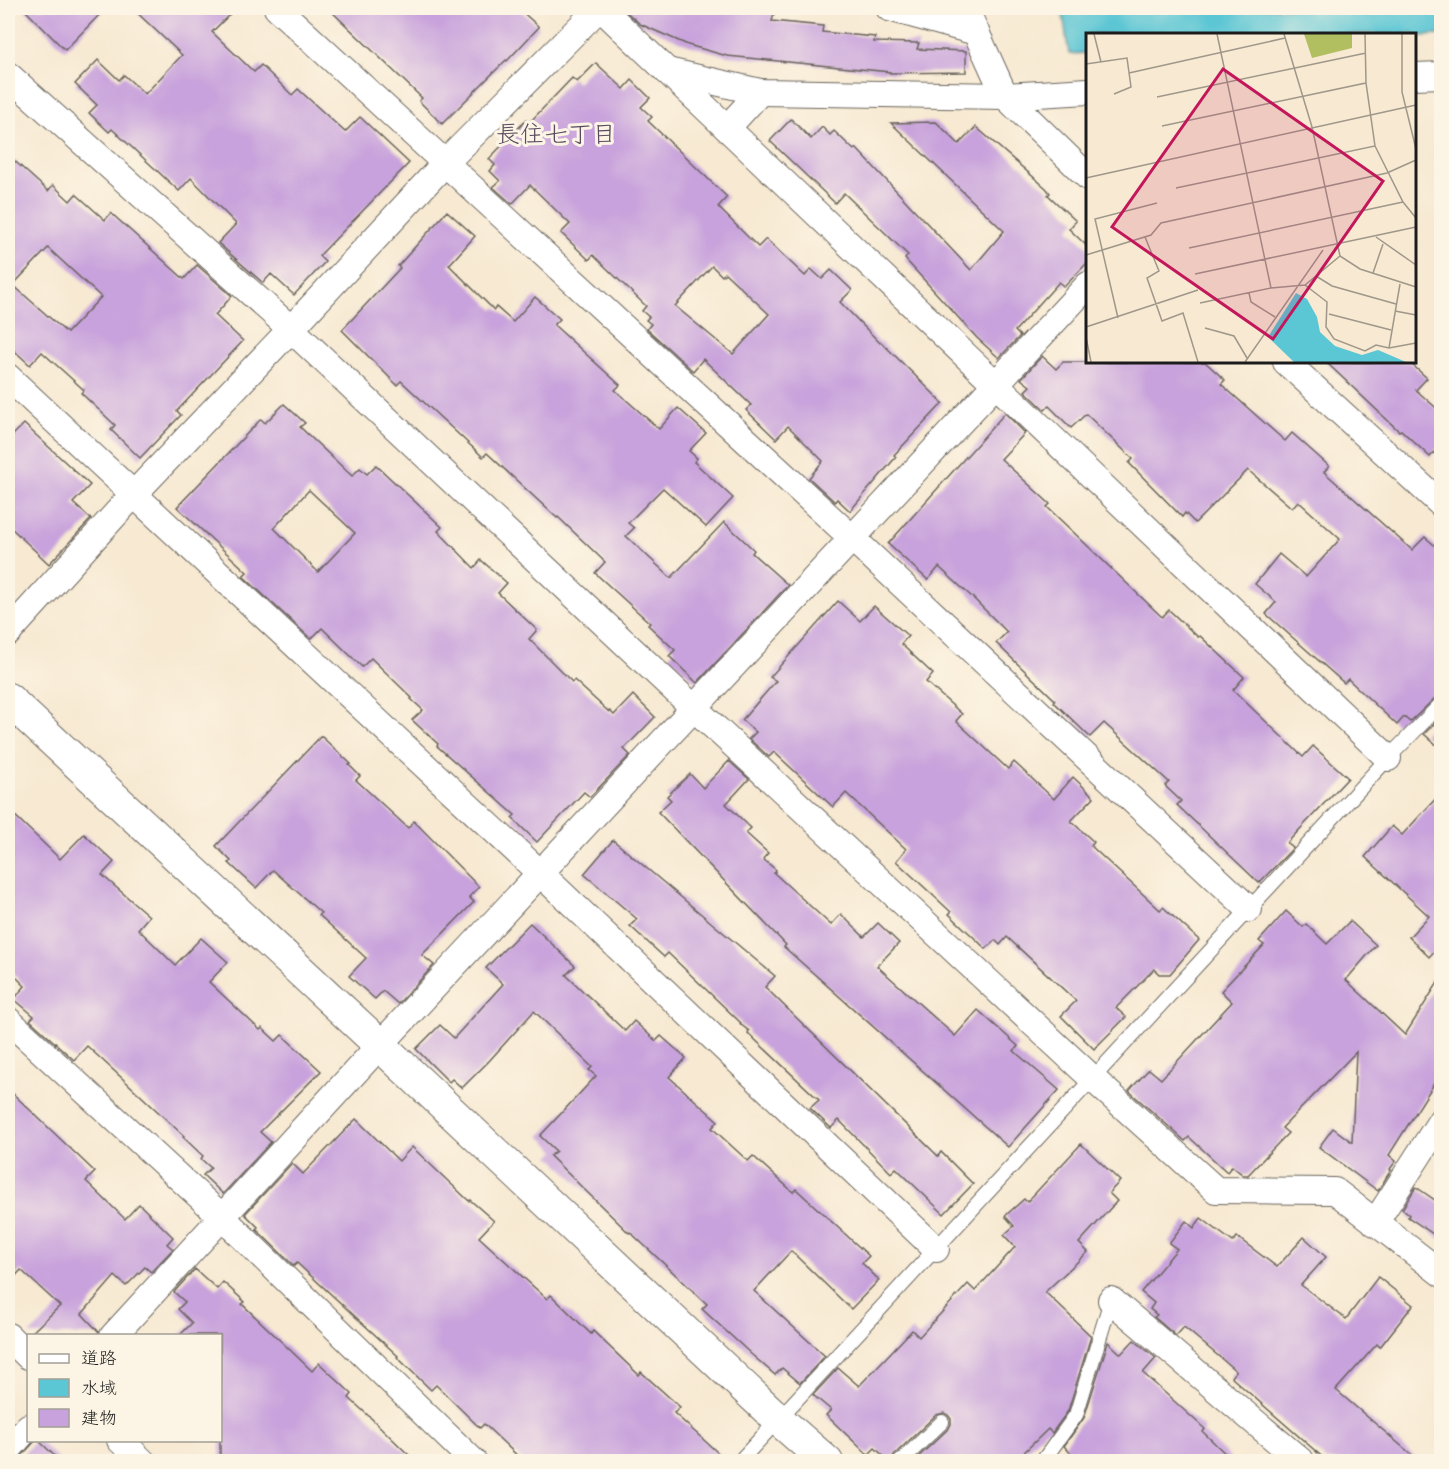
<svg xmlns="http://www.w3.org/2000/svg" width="1449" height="1469" viewBox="0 0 1449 1469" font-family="Dekko,'Klee One',sans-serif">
  <rect width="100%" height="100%" fill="#fcf5e5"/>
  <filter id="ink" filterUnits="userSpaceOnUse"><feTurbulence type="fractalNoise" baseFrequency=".0167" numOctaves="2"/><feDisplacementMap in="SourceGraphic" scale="12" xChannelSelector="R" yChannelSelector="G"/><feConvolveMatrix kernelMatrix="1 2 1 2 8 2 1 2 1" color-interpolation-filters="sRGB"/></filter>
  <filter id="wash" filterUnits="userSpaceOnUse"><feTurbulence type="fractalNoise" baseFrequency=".008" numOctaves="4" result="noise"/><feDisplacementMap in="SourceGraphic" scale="24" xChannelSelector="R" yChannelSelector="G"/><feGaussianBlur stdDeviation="1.35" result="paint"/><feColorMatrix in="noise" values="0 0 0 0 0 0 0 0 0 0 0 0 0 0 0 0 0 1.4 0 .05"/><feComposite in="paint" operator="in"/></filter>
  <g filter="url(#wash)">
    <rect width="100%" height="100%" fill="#f7e9d2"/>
    <polygon fill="#5bc6d4" stroke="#3c7178" stroke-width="1.5" points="1062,8 1441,8 1441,35 1415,36 1414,34 1088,34 1087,53 1069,54"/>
    <g id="blocks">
      <g fill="#c8a2dc" fill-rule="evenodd">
        <polygon points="23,8 106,8 65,50"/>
        <polygon points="132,8 236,8 212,32 254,72 261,65 292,95 298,89 345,132 360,117 409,163 319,256 325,262 294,295 271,274 263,283 218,243 236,224 191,178 179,191 112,129 109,132 89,113 97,105 75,84 98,60 119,80 124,75 145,94 182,55"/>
        <polygon points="328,8 518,8 539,27 507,61 506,60 442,124 419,101 422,98"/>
        <polygon points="622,8 751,8 774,14 772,21 823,26 822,32 875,37 874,42 919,43 917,49 966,51 966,72 890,73 890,72 727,56 688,45 640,24"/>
        <path d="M596 63 624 89 632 80 650 98 641 107 652 117 648 121 727 197 718 207 758 247 766 239 805 276 811 269 822 279 831 270 852 290 840 302 880 343 881 342 943 403 894 455 896 457 850 511 837 499 835 502 809 478 823 461 788 426 776 439 746 410 751 405 703 359 693 371 647 329 651 324 646 320 649 317 642 311 646 306 593 255 589 260 561 233 570 224 530 185 512 204 493 187 500 181 490 171 495 165 489 159 526 120 529 123 572 78 577 82ZM712 266 722 276 725 273 769 314 733 354 675 306Z"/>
        <polygon points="791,119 811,139 822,127 830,135 834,131 854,150 856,148 971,270 1004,231 891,123 936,122 959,144 976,127 1046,188 1050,193 1048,195 1076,221 1069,229 1088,247 1088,262 1064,287 1059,282 1015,331 1020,336 999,358 977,338 905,259 908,255 844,193 835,203 770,141"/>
        <path d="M8 155 48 191 53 185 70 201 76 194 105 220 111 213 184 279 197 265 232 296 215 315 243 341 177 411 181 415 140 458 111 430 115 425 81 393 84 390 42 352 30 365 8 345ZM48 248 101 297 67 333 13 285Z"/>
        <polygon points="447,211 475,236 449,265 494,310 496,307 513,322 535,297 560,319 554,325 620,385 615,390 659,429 678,408 706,433 689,451 697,458 694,462 733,498 706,527 663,488 628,523 634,528 626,536 671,578 724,522 754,550 752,553 788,585 697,683 669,656 675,650 648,625 650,623 595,573 605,562 558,517 557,518 487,453 483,457 401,381 397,385 342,330 400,268 398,266"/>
        <polygon points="1042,356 1056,369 1063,362 1205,362 1225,380 1221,384 1285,441 1292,433 1329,466 1324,472 1412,550 1425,537 1442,552 1442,694 1436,697 1410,722 1404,717 1397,725 1348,679 1344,683 1266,614 1276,602 1255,584 1279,554 1306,577 1340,539 1298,501 1292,508 1248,470 1195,523 1185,513 1182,517 1129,463 1133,459 1086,414 1071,428 1049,406 1045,410 1025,391 1030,386 1021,379"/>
        <polygon points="1326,362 1409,362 1427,378 1416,390 1442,413 1442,444 1430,457 1401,430 1399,431"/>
        <path d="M284 404 305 423 300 427 352 476 360 468 367 474 376 465 442 527 438 531 474 568 481 560 507 583 498 593 537 630 529 639 572 682 574 680 609 712 610 711 614 715 633 695 655 717 624 749 630 755 590 797 584 792 537 842 512 818 515 815 437 746 438 744 412 720 423 710 411 699 412 698 371 658 362 667 322 628 311 639 243 576 247 572 177 507 261 419 265 423ZM309 490 355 533 318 572 274 528Z"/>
        <polygon points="1005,413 1025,433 1001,459 1050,504 1047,507 1162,617 1169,610 1198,637 1200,636 1244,677 1233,690 1303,757 1313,746 1348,778 1287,843 1293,848 1259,883 1177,805 1181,801 1165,786 1169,782 1104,723 1090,737 1054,702 1055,700 996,643 1007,632 972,597 939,567 928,580 888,544"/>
        <polygon points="24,424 90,485 73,503 91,519 49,564 8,525 8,440"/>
        <polygon points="838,601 860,621 874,606 908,636 901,644 933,674 926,682 962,714 956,721 1008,769 1014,762 1054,799 1073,777 1094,797 1071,821 1094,842 1091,846 1160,910 1163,907 1199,940 1170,974 1159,974 1154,969 1116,1008 1126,1017 1094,1049 1061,1016 1076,1001 1007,937 1000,945 995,940 986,949 949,914 951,912 896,861 906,849 846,793 833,807 774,752 769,757 749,739 756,732 742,720 776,681 770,677"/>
        <polygon points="1442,716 1442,750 1424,734"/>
        <polygon points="321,736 351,764 349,765 360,776 356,780 408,828 414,821 479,887 469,897 474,902 422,955 434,965 398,1004 383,991 375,999 349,976 366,958 319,915 321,913 273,870 256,888 229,863 231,861 216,846"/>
        <polygon points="729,761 749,779 726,804 751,828 746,833 768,853 763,859 776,870 774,873 831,925 841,914 864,937 878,923 899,943 877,966 955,1036 978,1010 1018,1046 1014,1051 1059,1090 1008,1147 784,947 786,945 658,812 671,800 667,796 690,774 703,788"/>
        <polygon points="1442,792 1442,943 1429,957 1409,937 1429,916 1365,857 1392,826 1402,835"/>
        <polygon points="8,809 60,859 84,834 114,862 102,875 149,916 138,929 175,965 201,938 228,962 209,982 260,1030 262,1028 276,1041 282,1035 321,1071 260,1132 271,1142 223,1194 203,1175 211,1168 201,1159 203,1156 183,1137 184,1136 123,1079 87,1046 74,1060 30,1020 34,1016 14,999 25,986 8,969"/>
        <polygon points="613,840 775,976 765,987 938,1156 941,1152 973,1184 944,1214 896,1168 891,1173 839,1120 831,1128 810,1108 819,1100 748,1033 749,1031 740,1024 741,1023 668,953 664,957 630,926 637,919 584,874"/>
        <polygon points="1286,911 1303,927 1306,924 1327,944 1350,921 1376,945 1346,980 1405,1035 1442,976 1442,1071 1389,1155 1396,1161 1390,1169 1391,1170 1378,1191 1319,1147 1333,1128 1352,1142 1356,1052 1282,1128 1288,1133 1248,1175 1243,1175 1232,1166 1227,1172 1189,1137 1185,1141 1129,1091 1149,1069 1161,1079 1232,1002 1221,991 1264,945 1259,941"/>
        <polygon points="530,923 575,966 566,975 625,1031 634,1021 656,1041 661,1036 686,1058 669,1077 718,1121 712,1128 748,1161 753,1156 793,1192 796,1189 869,1256 862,1263 879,1280 851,1309 791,1251 754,1291 825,1356 800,1383 782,1368 775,1375 751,1354 702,1309 707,1304 630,1232 629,1233 550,1156 556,1151 540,1136 596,1076 589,1070 592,1067 534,1011 489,1061 462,1088 452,1079 449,1082 416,1049 440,1025 454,1038 503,984 486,968"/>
        <polygon points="8,1089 95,1172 86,1181 125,1219 139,1204 173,1237 167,1244 173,1249 151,1272 145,1267 126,1286 115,1276 82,1314 99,1332 98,1335 29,1335 60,1306 21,1270 8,1284"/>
        <polygon points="356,1119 399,1161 412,1147 469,1201 470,1200 494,1221 479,1237 547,1299 551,1295 591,1334 593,1331 639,1375 641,1372 680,1407 674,1413 727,1461 523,1461 484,1424 480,1428 436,1385 431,1390 397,1357 398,1356 297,1263 294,1266 256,1229 258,1227 245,1214 292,1163 303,1174"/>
        <polygon points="1081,1144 1120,1181 1109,1193 1117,1201 1079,1243 1088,1252 1045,1292 1091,1336 1068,1411 1052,1433 1048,1429 1015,1461 914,1461 949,1428 951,1424 951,1419 948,1415 944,1413 936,1415 894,1455 891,1461 889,1461 875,1448 868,1455 826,1415 831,1410 813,1395 838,1368 859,1386 912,1330 919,1337 968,1284 975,1291 1015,1247 1004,1235 1014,1226 1005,1216 1024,1199 1027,1202"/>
        <polygon points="1416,1187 1442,1205 1442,1240 1408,1217 1409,1215 1402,1209"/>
        <polygon points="1201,1218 1233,1242 1237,1237 1277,1267 1304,1237 1326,1257 1301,1285 1346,1319 1378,1277 1413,1305 1380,1347 1377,1344 1336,1390 1419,1461 1327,1461 1231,1377 1236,1371 1184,1327 1176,1336 1154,1317 1157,1315 1150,1309 1154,1303 1141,1292 1177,1249 1169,1243 1186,1221 1194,1228"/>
        <polygon points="195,1269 217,1289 223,1282 245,1302 242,1304 312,1371 319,1363 352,1394 349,1398 372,1419 415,1461 220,1461 220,1335 180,1335 192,1323 178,1309 185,1302 174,1292"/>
        <polygon points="1134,1340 1156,1358 1143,1373 1205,1429 1203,1432 1233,1461 1078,1461 1064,1446 1084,1418 1108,1342 1121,1354"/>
        <polygon points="36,1440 38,1440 60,1461 17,1461"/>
      </g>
    </g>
  </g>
  <g filter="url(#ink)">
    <use href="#blocks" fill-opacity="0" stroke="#69645c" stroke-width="1.5"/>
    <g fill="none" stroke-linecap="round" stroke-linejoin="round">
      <defs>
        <g id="service">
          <polyline points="739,1462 1388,758 1442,703"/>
          <polyline points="900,1462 942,1422"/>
          <polyline points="1042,1462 1076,1415 1111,1300"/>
        </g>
        <g id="minor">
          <polyline points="277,8 852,538 1249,909"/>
          <polyline points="601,8 1388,758"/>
          <polyline points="889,8 976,32 1005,96 1088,177"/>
          <polyline points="965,8 976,32"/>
          <polyline points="667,71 760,92 1005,96 1088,91"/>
          <polyline points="8,75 291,329 694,708 1093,1079 1216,1190 1335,1191 1442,1274"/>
          <polyline points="1414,76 1442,75"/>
          <polyline points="727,128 760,92"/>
          <polyline points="1286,362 1442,505"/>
          <polyline points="8,377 540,873 936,1249"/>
          <polyline points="8,633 133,495 291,329 445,163 599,8"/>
          <polyline points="8,1020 222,1217 474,1462"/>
          <polyline points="1375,1223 1442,1119"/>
          <polyline points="1111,1300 1302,1462"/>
          <polyline points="8,1336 28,1356"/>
          <polyline points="113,1336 380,1045 1088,285"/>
          <polyline points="120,1440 143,1462"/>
          <polyline points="8,1450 28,1427"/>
        </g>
        <polyline id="tertiary" points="8,699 380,1045 779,1420 827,1462"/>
      </defs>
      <use href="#service" stroke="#69645c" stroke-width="16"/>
      <use href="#minor" stroke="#69645c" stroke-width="28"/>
      <use href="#tertiary" stroke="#69645c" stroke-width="34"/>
      <use href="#service" stroke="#fff" stroke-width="14"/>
      <use href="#minor" stroke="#fff" stroke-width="26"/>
      <use href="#tertiary" stroke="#fff" stroke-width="32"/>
    </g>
  </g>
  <g text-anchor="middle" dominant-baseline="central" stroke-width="6" stroke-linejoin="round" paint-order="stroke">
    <g font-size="24" fill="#584b5f" stroke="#fcf5e5">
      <text x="556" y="137">長住七丁目</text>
    </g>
  </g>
  <g transform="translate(1086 33)">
    <rect width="330" height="330" fill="#f7e9d2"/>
    <path d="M218 1H266V15L226 25Z" fill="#b1bf61"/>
    <path d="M210 260 221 266 231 284 234 299 249 313 276 322 292 317 320 329H208L182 304Z" fill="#5bc6d4"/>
    <path fill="none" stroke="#9f9789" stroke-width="1.5" d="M8 1 15 29M198 1 226 94 254 223 274 236 330 254M279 1 280 50M316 1V59L330 116M0 31 41 25 45 54 28 61M43 40 199 5M71 64 280 20M76 93 280 50 289 113 90 155M289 113 317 169 330 185M0 145 330 72M59 204 73 238 61 245 76 288 97 280 112 329M290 204 330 232M103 215 317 169M0 222 65 202 75 190 301 140 330 127M287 240 297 211M109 241 330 194M230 243 246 253 310 271M219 252 241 269 240 294 248 306 279 318 290 312 303 315 330 310M185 255 219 252 254 223M163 260 165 269 189 284M114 270 185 255 131 1M309 278 330 282M243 281 305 297M32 285 9 186 71 170M0 294 112 257M119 295 148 303 161 325M0 304 5 329M303 315 314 251M159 329 237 217"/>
    <path fill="#c2185b" fill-opacity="0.15" stroke="#c2185b" stroke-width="3" d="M137 36 297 148 187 306 26 194Z"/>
    <rect width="330" height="330" fill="none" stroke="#1c1c1c" stroke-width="3"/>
  </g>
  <rect width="1449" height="1469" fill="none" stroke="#fcf5e5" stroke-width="30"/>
  <rect x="27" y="1334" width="195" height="108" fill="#fcf5e5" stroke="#a29e95" stroke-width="1.5"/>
  <rect x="39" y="1354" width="30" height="9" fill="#ffffff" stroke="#a29e95" stroke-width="1.5"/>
  <text x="81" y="1364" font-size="18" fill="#1c1c1c">道路</text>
  <rect x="39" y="1379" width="30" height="18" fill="#5bc6d4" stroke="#a29e95" stroke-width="1.5"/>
  <text x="81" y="1394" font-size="18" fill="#1c1c1c">水域</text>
  <rect x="39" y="1409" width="30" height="18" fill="#c8a2dc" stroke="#a29e95" stroke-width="1.5"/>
  <text x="81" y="1424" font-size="18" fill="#1c1c1c">建物</text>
</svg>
